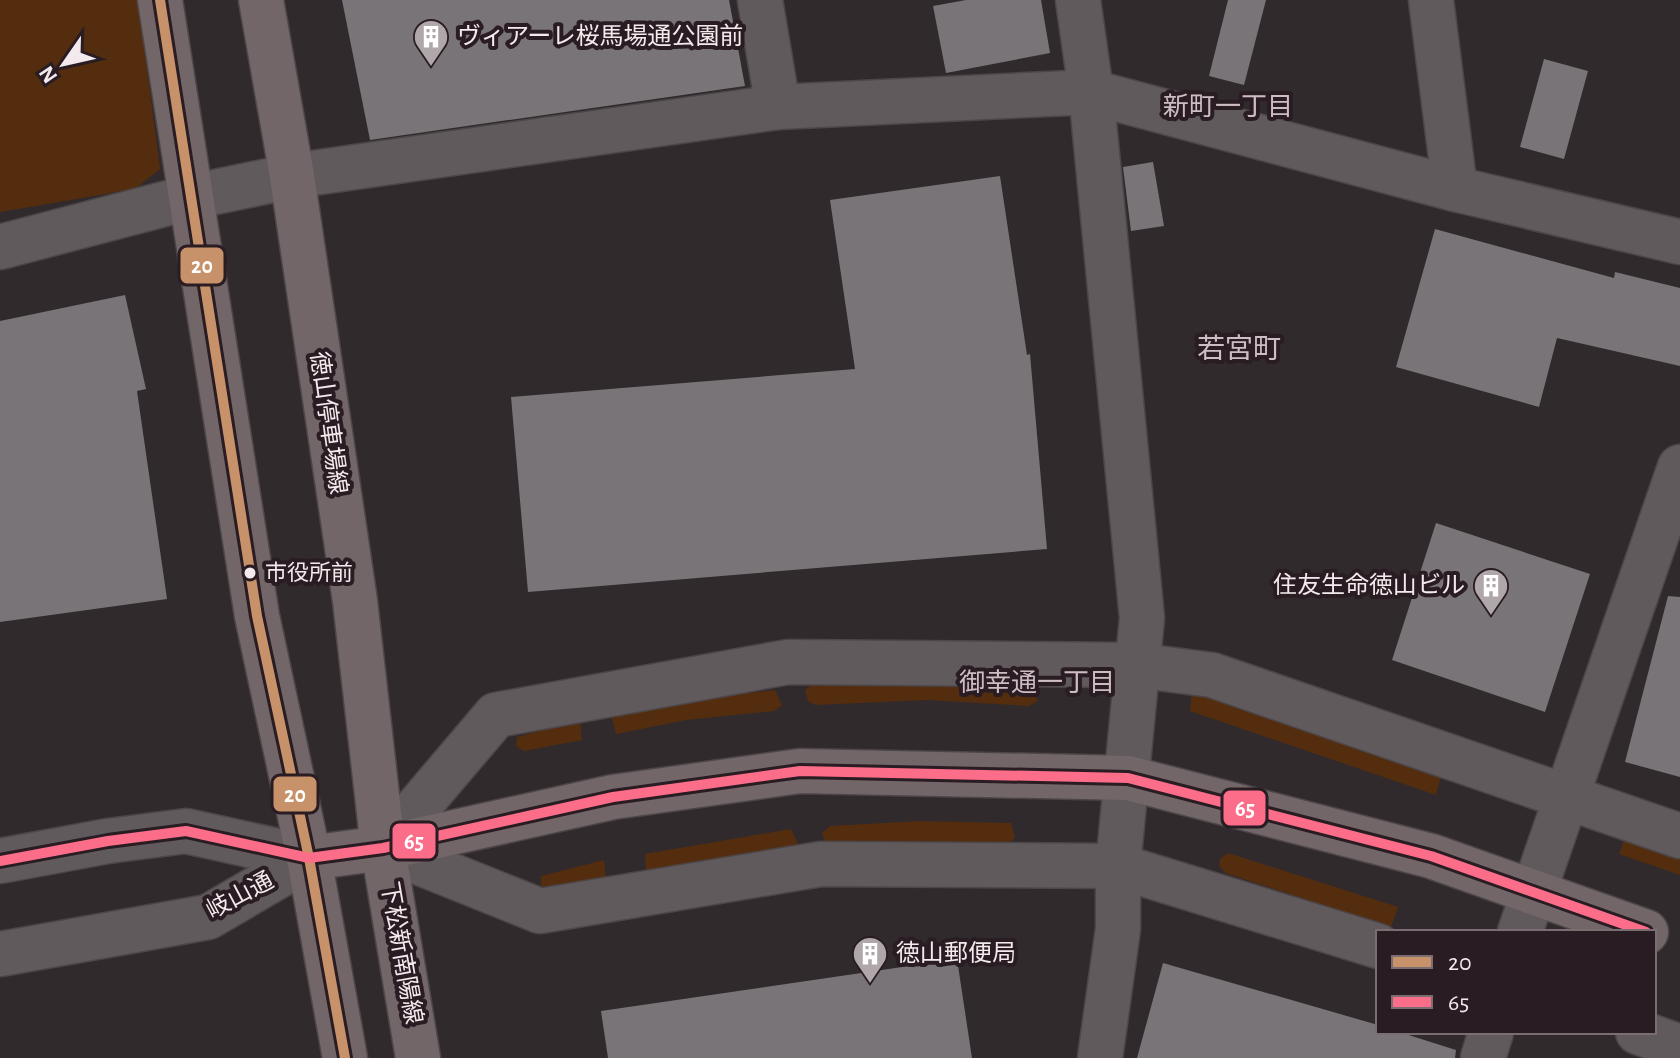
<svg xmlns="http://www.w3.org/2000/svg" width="1680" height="1058" viewBox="0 0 1680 1058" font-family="'Alegreya Sans','Noto Sans JP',sans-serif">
  <rect width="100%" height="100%" fill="#302a2c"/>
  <g fill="#542d0f">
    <polygon points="0,0 138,0 160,169 135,189 0,212"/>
    <polygon points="813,684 1033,686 1038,701 1029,706 927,700 815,705 808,701 805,690"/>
    <polygon points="775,690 782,705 774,711 686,720 616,734 611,714 685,700"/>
    <polygon points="1192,692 1441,775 1436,795 1190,711"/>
    <polygon points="580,720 582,740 524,751 516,746 517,737"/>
    <polygon points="920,821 1011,823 1015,838 1007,844 919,841 833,848 826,844 822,833 830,826"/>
    <polygon points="791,829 798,844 790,850 646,872 645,854"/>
    <polygon points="1626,835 1680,854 1680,875 1619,854"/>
    <polygon points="1228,853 1398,907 1391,927 1225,873 1219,866 1220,859"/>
    <polygon points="604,860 606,880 549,891 541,886 541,876"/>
  </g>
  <g fill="#797477">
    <polygon points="342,0 729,0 745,86 370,140"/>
    <polygon points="966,0 1041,0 1050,53 946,73 933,6"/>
    <polygon points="1228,0 1266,0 1244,85 1209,76"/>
    <polygon points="1544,59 1588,71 1564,159 1520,147"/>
    <polygon points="1153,162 1164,226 1131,231 1123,167"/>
    <polygon points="1000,176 1027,355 1030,354 1047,549 528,592 511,397 855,369 830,200"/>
    <polygon points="1435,229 1614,278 1615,272 1680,288 1680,366 1557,338 1539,407 1396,367"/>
    <polygon points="125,295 146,389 137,391 167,599 0,622 0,321"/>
    <polygon points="1436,523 1590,574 1545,712 1392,660"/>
    <polygon points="1668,596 1680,597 1680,777 1625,762"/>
    <polygon points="957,959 972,1058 608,1058 601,1011"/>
    <polygon points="1163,963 1378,1025 1378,1032 1399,1032 1456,1050 1455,1058 1137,1058"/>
  </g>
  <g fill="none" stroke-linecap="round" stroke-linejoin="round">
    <defs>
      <g id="minor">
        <polyline points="760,0 778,107"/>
        <polyline points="1078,0 1091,92 1142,618 1118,866 1118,929 1100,1058"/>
        <polyline points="1431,0 1455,189"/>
        <polyline points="0,247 191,197 292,176 778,107 1091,92 1455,189 1680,242"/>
        <polyline points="0,861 108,841 186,831 309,858"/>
        <polyline points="1520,932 1680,467"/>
        <polyline points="1378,946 1118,866 821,864 540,911 383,848 496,715 788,662 1135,665 1212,675 1680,836"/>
        <polyline points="0,954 208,917 309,858"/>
        <polyline points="1638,1032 1680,1047"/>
        <polyline points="1483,1058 1491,1032"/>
      </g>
      <g id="major">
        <polyline points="160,0 257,616 309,858 345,1058"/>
        <polyline points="261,0 292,176 355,601 383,848 418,1058"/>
        <polyline points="309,858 383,848 613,797 800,771 1128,778 1431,856 1646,932"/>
      </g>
    </defs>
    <use href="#minor" stroke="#4c4648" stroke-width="47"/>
    <use href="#major" stroke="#4c4648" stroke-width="47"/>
    <use href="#minor" stroke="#605a5c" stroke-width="44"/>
    <use href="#major" stroke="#726668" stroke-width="44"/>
    <defs>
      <polyline id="bus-1" points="160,0 257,616 309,858 345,1058"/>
      <polyline id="bus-2" points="0,861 108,841 186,831 309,858 383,848 613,797 800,771 1128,778 1431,856 1646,932"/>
    </defs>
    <use href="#bus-1" stroke="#291c22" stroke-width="16"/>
    <use href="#bus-2" stroke="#291c22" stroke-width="16"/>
    <use href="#bus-1" stroke="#c7916a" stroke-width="10"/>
    <use href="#bus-2" stroke="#fb6d88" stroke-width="10"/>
  </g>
  <defs>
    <symbol id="building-pin" viewBox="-11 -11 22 30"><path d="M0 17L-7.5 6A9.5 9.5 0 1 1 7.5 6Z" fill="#afa7a9" stroke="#291c22"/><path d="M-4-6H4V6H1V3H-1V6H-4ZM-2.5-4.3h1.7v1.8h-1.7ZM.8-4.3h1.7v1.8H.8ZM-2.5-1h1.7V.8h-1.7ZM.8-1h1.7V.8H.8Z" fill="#fff"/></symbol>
  </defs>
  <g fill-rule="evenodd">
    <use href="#building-pin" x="411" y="17" width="40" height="54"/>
    <use href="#building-pin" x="1471" y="566" width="40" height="54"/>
    <use href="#building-pin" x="850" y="934" width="40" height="54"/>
  </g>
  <circle fill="#f3eaed" stroke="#291c22" stroke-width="3" cx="250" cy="573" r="7"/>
  <g text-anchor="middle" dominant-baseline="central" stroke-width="8" stroke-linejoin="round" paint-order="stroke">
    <g font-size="22" fill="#f3eaed" stroke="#291c22" text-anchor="start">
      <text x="265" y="573">市役所前</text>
    </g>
    <g font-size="24" fill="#f3eaed" stroke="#291c22" text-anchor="start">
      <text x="457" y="37">ヴィアーレ桜馬場通公園前</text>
      <text x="1465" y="586" text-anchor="end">住友生命徳山ビル</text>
      <text x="896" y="954">徳山郵便局</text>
    </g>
    <g font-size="24" fill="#f3eaed" stroke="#291c22">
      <text transform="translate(328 423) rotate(82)">徳山停車場線</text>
      <text transform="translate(240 896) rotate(-28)">岐山通</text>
      <text transform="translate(401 953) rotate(80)">下松新南陽線</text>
    </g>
    <g font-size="26" fill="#cebcc3" stroke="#291c22">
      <text x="1228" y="107">新町一丁目</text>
      <text x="1037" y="683">御幸通一丁目</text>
    </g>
    <g font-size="28" fill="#cebcc3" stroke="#291c22">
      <text x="1239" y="350">若宮町</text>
    </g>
  </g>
  <g stroke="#291c22" stroke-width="3">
    <rect x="179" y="246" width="46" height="39" rx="8" fill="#c7916a"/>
    <rect x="272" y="775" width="46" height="38" rx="8" fill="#c7916a"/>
    <rect x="1222" y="789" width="45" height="38" rx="8" fill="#fb6d88"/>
    <rect x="391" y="822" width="46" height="38" rx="8" fill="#fb6d88"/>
  </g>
  <g font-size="22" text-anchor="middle" font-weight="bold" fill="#fff">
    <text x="202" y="273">20</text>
    <text x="295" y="802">20</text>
    <text x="1245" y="816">65</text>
    <text x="414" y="849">65</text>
  </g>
  <rect x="1376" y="930" width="280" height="104" fill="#291c22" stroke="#7a6e73" stroke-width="2"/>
  <rect x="1392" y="956" width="40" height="12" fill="#c7916a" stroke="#7a6e73" stroke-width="2"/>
  <text x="1448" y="970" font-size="24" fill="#f3eaed">20</text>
  <rect x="1392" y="996" width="40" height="12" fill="#fb6d88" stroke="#7a6e73" stroke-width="2"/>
  <text x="1448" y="1010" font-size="24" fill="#f3eaed">65</text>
  <g transform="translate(64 64) rotate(236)" stroke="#291c22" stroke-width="6" paint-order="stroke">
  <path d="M0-6L14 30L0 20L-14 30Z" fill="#f3eaed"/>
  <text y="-12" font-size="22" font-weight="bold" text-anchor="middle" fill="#f3eaed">N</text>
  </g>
</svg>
